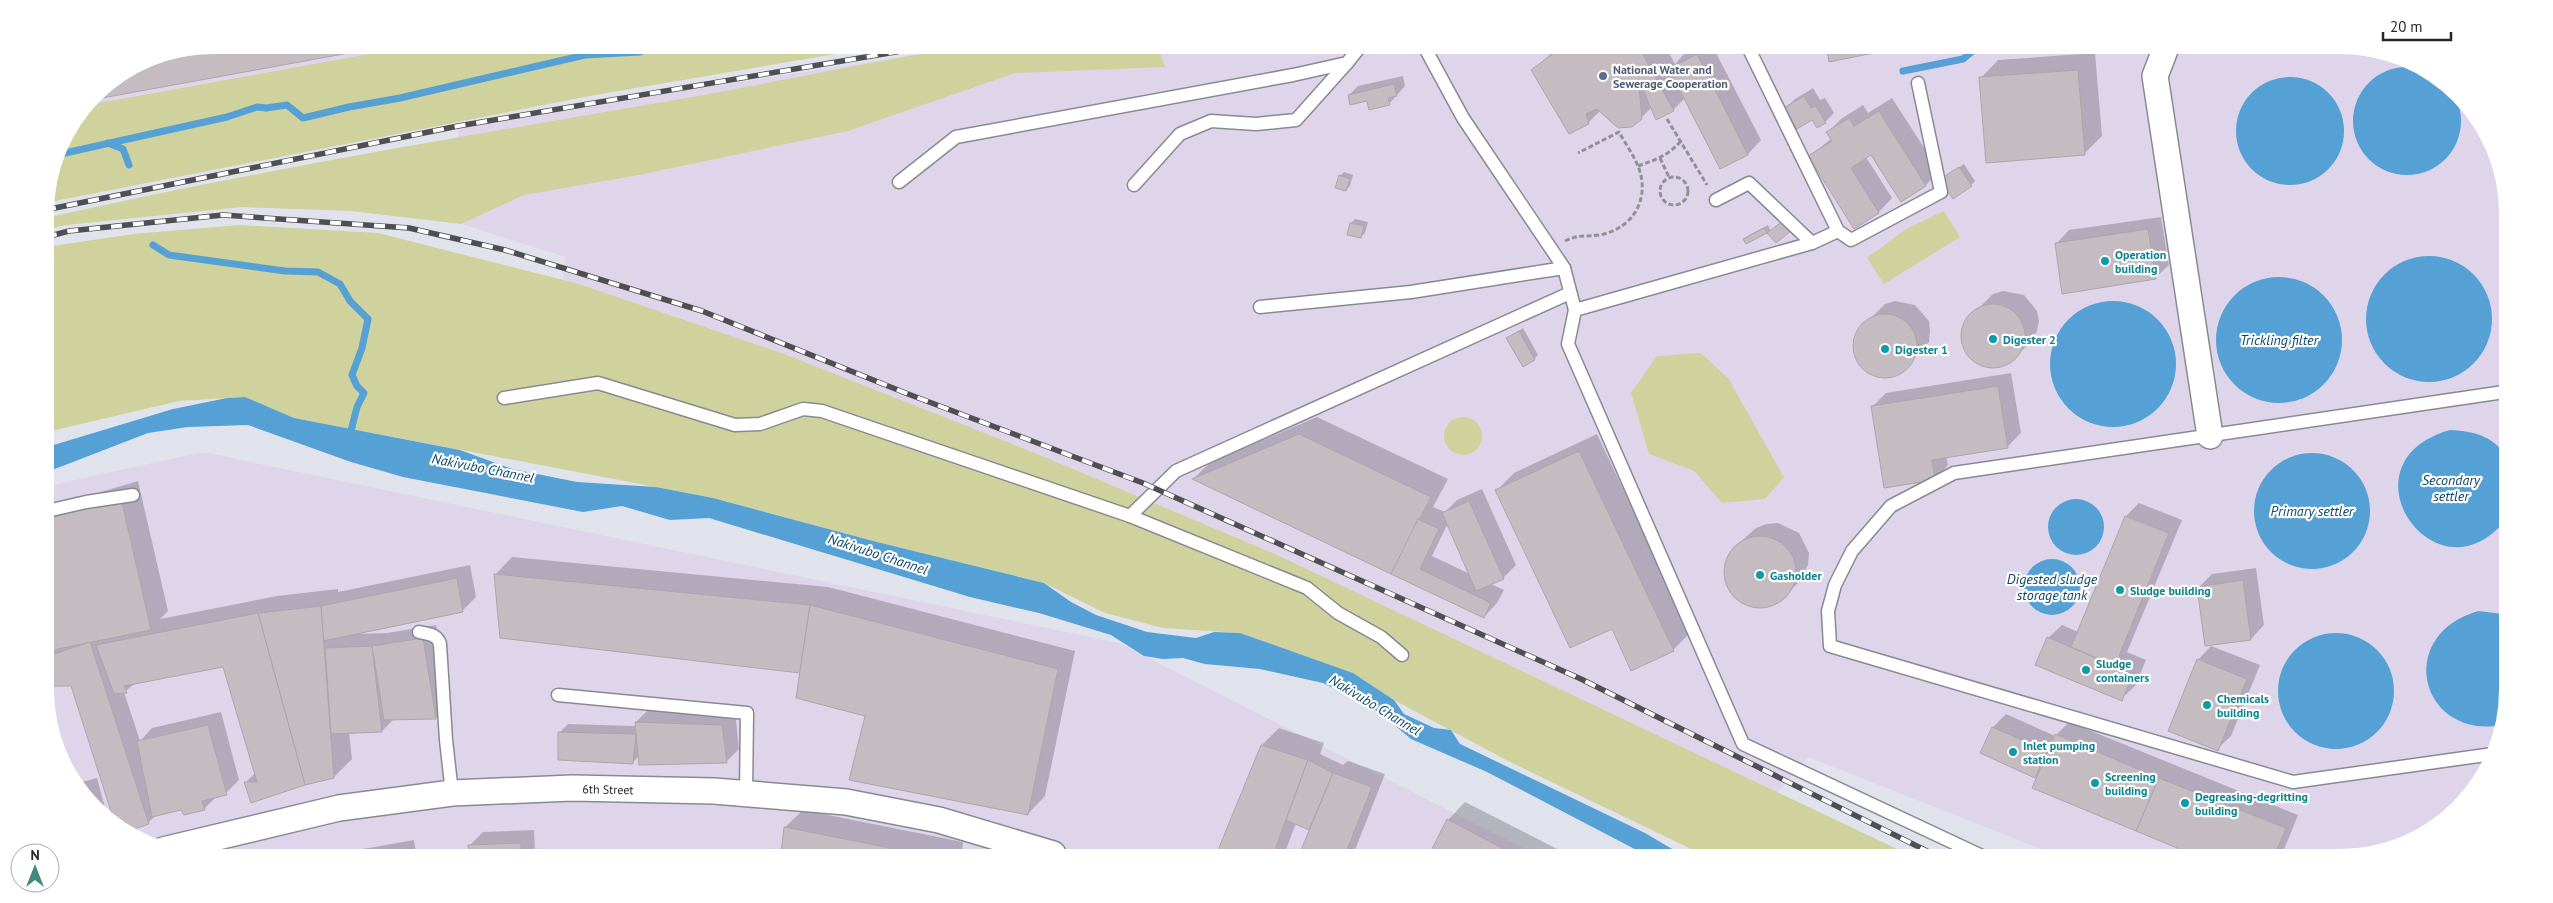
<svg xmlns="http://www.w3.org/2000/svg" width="2553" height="903" viewBox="0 0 2553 903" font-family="'PT Sans',sans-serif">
  <rect width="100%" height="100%" fill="#e1e3ec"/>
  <g fill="#dfd5ea">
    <polygon points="213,45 413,46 87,105 94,94 149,58"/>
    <polygon points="964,47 2384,51 2424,68 2466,102 2505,180 2502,734 2480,783 2443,823 2394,849 2351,858 2061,857 1808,757 1731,846 1239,599 563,289 565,257 461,224 458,126"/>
    <polygon points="203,452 1119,643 1539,856 169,852 120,830 87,801 48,723 47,486"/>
  </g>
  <g fill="#cfd29c">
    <polygon points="413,46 876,47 595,95 45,203 58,148 87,105"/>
    <path d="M960 47 1159 48 1165 67 1015 73 848 131 639 175 524 195 461 224 351 211 242 207 66 225 45 230V218C254 171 465 136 675 100 770 83 865 63 960 47Z"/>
    <polygon points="1944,211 1960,237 1884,284 1867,258 1906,229"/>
    <polygon points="239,225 378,233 579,284 787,355 1035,453 1275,554 1914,857 1706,856 1508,761 1394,700 1353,673 1240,633 1163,628 1105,613 1044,583 877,542 713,498 294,418 245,397 179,401 47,432 46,247 133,234"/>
    <polygon points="1701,353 1728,378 1784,477 1765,499 1722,503 1694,471 1649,454 1631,393 1657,356"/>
    <circle cx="1463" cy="436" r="19"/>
  </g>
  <g fill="#55a0d4">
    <circle cx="2407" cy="121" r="54"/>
    <circle cx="2290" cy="131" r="54"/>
    <circle cx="2429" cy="319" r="63"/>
    <circle cx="2279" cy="340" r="63"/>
    <circle cx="2113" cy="364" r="63"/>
    <polygon points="245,397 294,418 460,450 512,469 577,482 656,487 713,498 877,542 1044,583 1071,602 1096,615 1147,632 1196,638 1214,632 1240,633 1353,673 1394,700 1404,714 1434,728 1451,730 1460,744 1645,833 1684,856 1648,856 1487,772 1411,739 1379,712 1323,683 1260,669 1205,664 1183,658 1163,659 1144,656 1111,635 1039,613 970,597 709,518 670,520 622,506 583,512 403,477 351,462 248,425 188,427 148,433 47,472 47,447 173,409 227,398"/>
    <path d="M2450 430C2471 431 2492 435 2504 454L2503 523C2434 603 2337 462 2450 430Z"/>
    <circle cx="2312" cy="511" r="58"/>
    <circle cx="2076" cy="527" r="28"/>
    <circle cx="2052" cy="587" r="28"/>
    <path d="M2478 611 2503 614 2502 725C2421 740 2393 636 2478 611Z"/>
    <circle cx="2336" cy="691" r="58"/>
  </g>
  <g fill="#0003" fill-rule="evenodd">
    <polygon points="213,45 386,45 92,98 94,94 149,58"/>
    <polygon points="1556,49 1667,49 1675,64 1683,55 1696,49 1714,49 1761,140 1748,154 1721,167 1685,98 1673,110 1656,118 1652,107 1641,118 1600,111 1588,123 1533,70"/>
    <polygon points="2095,53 2102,136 2084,154 1981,78 1998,60"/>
    <polygon points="1403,76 1405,86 1389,104 1349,95 1358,86"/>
    <polygon points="1813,88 1820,100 1825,98 1834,113 1825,122 1786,108 1795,99"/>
    <polygon points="1892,98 1939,171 1926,185 1901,200 1872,154 1866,157 1892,198 1879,212 1855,227 1809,157 1832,138 1828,132 1841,119 1863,105 1868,113"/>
    <polygon points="1964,164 1975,181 1971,185 1946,176"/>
    <polygon points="1344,172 1353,175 1350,186 1346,190 1340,176"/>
    <polygon points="2161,217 2169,265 2155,278 2056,244 2069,230"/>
    <polygon points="1355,219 1368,222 1365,233 1361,237 1351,223"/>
    <polygon points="1768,225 1776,242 1767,232 1747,242 1745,239 1749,235"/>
    <polygon points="2003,291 2024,295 2037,311 2039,321 2037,331 2032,341 2010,362 2001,366 1981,364 1966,351 1963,342 1965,322 1993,294"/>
    <polygon points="1895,301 1915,305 1929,321 1930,331 1929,342 1902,372 1882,377 1872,374 1858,361 1854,352 1857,332 1885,304"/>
    <polygon points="1523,328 1538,355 1534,359 1508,338"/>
    <polygon points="2011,373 2021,433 2007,447 1946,456 1948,465 1935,479 1873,406 1886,393"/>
    <path d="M1317 417 1448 479 1433 507 1445 512 1457 500 1482 489 1516 565 1503 578 1491 584 1504 590 1497 603 1484 617 1194 478 1211 462ZM1448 523 1470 574 1432 556Z"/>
    <polygon points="1597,434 1691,632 1673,650 1612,627 1497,490 1514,473"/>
    <polygon points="138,481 168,611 160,619 277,596 338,589 338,592 470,565 476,597 463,610 356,634 387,633 436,625 449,705 436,718 394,719 382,731 349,732 352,759 334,777 304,784 245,783 256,772 224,666 136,683 124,692 140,741 152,728 221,712 239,780 226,793 218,795 204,809 182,809 157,814 148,823 124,832 120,830 71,685 55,684 48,657 57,648 48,649 47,508"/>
    <polygon points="2139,503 2182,520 2127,652 2146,660 2135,686 2121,699 2048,638 2062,625 2078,632 2126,516"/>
    <polygon points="1778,523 1799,533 1809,553 1808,565 1797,584 1783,598 1773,604 1750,605 1740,601 1731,592 1724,571 1733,549 1747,536 1756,528 1766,524"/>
    <polygon points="512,557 828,587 1075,651 1045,796 1028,814 867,715 801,672 495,575"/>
    <polygon points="2256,568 2264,625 2251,639 2199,587 2212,574"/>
    <polygon points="2211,646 2260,665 2231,736 2217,749 2198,660"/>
    <polygon points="649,709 735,712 739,749 726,762 639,756 632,763 559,733 568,724 636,726 636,722"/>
    <polygon points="2006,714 2055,736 2069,722 2298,815 2281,857 2204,857 2033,787 2036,778 1981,753 1993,727"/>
    <polygon points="1279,728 1324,743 1320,754 1343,765 1348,761 1385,774 1353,855 1300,855 1313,824 1309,828 1296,823 1284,855 1218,855 1262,745"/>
    <polygon points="97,778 108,819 87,801 78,783"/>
    <polygon points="1465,802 1571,856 1430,855 1448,820"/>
    <polygon points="803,810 963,842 962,854 782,854 785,827"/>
    <polygon points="534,830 535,853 470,853 469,846 483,832"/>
    <polygon points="414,840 416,853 340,853"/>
  </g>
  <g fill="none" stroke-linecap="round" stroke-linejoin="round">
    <g stroke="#55a0d4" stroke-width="7">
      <polyline points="1903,71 1963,59 1974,50"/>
      <polyline points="108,143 123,149 129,165"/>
      <polyline points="56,155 227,117 257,107 266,108 287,105 303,118 349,107 400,98 585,55 640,52 649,46"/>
      <polyline points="153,245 169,255 285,271 318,272 340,284 350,301 368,319 362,348 352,375 357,386 364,393 357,407 350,435"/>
    </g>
  </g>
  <g fill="#c5bcc2" stroke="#ada5ab">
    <polygon points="213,45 393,45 91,100 94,94 149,58"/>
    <polygon points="1559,49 1567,49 1570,53 1578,49 1640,49 1674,111 1656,120 1641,85 1639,86 1642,119 1632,127 1618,128 1597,109 1586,114 1589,124 1569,134 1531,70"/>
    <polygon points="1827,49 1894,49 1829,62"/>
    <polygon points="1697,54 1748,155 1720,169 1669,69"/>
    <polygon points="2078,70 2085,155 1986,163 1979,77"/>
    <polygon points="1394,84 1397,96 1388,98 1390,105 1369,110 1367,101 1350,105 1348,95"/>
    <polygon points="1804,96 1811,108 1816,106 1826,123 1817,128 1812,120 1797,129 1784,108"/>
    <polygon points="1879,111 1926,186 1901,202 1871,155 1851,168 1879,213 1854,229 1808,156 1832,141 1826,132 1849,118 1854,126"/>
    <polygon points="1959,167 1972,186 1953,199 1940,179"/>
    <polygon points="1339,175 1350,179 1346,191 1335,188"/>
    <polygon points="1784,220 1792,230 1776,243 1767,233"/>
    <polygon points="1350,223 1364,226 1361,238 1347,235"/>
    <polygon points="1764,228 1767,233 1746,244 1743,239"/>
    <polygon points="2148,229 2156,279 2062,294 2055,243"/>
    <circle cx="1993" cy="336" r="32"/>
    <circle cx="1885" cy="346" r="32"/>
    <polygon points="1519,331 1535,360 1523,367 1506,338"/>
    <polygon points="1998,386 2008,448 1932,460 1935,480 1884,488 1871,406"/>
    <polygon points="1299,434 1431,497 1391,574 1192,479"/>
    <polygon points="1579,451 1674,651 1631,671 1612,629 1570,648 1495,490"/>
    <polygon points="121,498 151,630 48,651 47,519"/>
    <polygon points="1469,501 1504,579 1476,591 1442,513"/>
    <polygon points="2125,516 2169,533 2115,666 2071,647"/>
    <polygon points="1418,519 1439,529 1420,569 1491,603 1484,618 1391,574"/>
    <circle cx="1760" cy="572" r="36"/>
    <polygon points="494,574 810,605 800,673 500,638"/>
    <polygon points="457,578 463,612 323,641 321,606"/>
    <polygon points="2243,580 2251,640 2205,646 2197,587"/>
    <polygon points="810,605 1058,669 1028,815 849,780 865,716 796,698"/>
    <polygon points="321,606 334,778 305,785 258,613"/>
    <polygon points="258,613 305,785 251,803 244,782 257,782 223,667 124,686 127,693 114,694 96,645"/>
    <polygon points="2047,637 2133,674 2122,701 2035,665"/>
    <polygon points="423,638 436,719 384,720 372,646"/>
    <polygon points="90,642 149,824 126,832 116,827 71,686 54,686 48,662 48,656"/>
    <polygon points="372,646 382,732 331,734 325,648"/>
    <polygon points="2197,659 2247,679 2218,751 2168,731"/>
    <polygon points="635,722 722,725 727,763 639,765"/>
    <polygon points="208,725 227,795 202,801 205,810 184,815 181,810 152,817 137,741"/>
    <polygon points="1992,727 2047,751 2035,778 1980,753"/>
    <polygon points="558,732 636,734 633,764 558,760"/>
    <polygon points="2055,734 2159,778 2136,831 2032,788"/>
    <polygon points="1261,745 1308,760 1273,855 1216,855"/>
    <polygon points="1308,760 1333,773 1309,830 1286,820"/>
    <polygon points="1333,773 1372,787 1345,855 1299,855"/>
    <polygon points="2159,778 2286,828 2274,857 2199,857 2136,831"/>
    <polygon points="1447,819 1517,856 1429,855"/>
    <polygon points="784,827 920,854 781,854"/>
    <polygon points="521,843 521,853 469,853 468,845"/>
  </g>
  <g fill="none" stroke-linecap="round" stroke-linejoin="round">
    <defs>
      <g id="service">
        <polyline points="1425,48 1463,118 1564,268 1575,310 1568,344 1743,744 1984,857"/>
        <polyline points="1749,49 1838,231 1851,240 1941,192 1918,83"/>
        <polyline points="899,182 956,137 1293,75 1347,63 1359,48"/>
        <polyline points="1134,185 1180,134 1211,121 1256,124 1296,120 1347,63"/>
        <polyline points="1716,200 1749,183 1812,243"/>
        <polyline points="1260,307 1411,292 1564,268"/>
        <polyline points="1575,310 1812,243 1838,231"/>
        <polyline points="504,398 598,383 735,425 760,424 803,409 822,411 1130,516 1176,471 1570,293"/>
        <polyline points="47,511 86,502 133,495"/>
        <polyline points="1130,516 1307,588 1338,613 1381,637 1402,655"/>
        <path d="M419 632C428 634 437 634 440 644L446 740 452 793"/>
        <polyline points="558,695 747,713 746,793"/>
        <polyline points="2493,754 2293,782 1830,646 1828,611 1835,585 1852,551 1891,506 1954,473 2504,392"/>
      </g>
      <g id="minor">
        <polyline points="2165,50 2155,76 2210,436"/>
        <path id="s1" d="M163 850 339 808 452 793 572 788 714 791 846 802 939 820 1053 854"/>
      </g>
    </defs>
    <use href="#service" stroke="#888a92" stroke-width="15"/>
    <use href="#minor" stroke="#888a92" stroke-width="28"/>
    <g stroke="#8f9197" stroke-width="3" stroke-dasharray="5 2.5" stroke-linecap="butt">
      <polyline points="1667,119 1707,185"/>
      <polyline points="1660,158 1669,177"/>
      <path d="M1638 166C1655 160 1669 155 1681 141"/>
      <circle cx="1674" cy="191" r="14"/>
      <path d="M1565 241C1579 234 1585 237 1599 235 1633 229 1651 199 1638 166 1633 154 1625 143 1619 132L1578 153"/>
    </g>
    <use href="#service" stroke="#fff" stroke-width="12"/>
    <use href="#minor" stroke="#fff" stroke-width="25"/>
    <defs>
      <g id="rail">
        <polyline points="45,210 458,126 925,47"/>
        <polyline points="46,237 69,231 223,215 409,228 505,250 702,311 908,394 1143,483 1581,679 1939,857"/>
      </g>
    </defs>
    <use href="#rail" stroke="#4e4f53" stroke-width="5.5"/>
    <use href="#rail" stroke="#fff" stroke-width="4" stroke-dasharray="11" stroke-linecap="butt"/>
  </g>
  <circle fill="#5c6f8a" stroke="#fff" stroke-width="2" cx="1603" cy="76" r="5"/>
  <g fill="#0f9aa8" stroke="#fff" stroke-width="2">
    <circle cx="2105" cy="261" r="5"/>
    <circle cx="1993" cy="339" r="5"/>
    <circle cx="1885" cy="349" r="5"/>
    <circle cx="1760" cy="575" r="5"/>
    <circle cx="2120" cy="590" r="5"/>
    <circle cx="2086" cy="670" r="5"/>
    <circle cx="2207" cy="705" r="5"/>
    <circle cx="2013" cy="752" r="5"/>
    <circle cx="2095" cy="783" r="5"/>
    <circle cx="2185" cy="803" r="5"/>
  </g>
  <g text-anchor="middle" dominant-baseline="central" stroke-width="4.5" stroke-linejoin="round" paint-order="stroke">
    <g font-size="12" font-weight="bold" fill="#4e5e75" stroke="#fff" text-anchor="start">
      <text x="1613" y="69">National Water and<tspan x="1613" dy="14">Sewerage Cooperation</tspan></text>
    </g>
    <g font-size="12" font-weight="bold" fill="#0d838f" stroke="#fff" text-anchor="start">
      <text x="2115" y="254">Operation<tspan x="2115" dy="14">building</tspan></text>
      <text x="2003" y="339">Digester 2</text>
      <text x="1895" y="349">Digester 1</text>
      <text x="1770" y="575">Gasholder</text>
      <text x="2130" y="590">Sludge building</text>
      <text x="2096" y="663">Sludge<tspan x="2096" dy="14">containers</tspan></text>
      <text x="2217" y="698">Chemicals<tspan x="2217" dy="14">building</tspan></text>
      <text x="2023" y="745">Inlet pumping<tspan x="2023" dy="14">station</tspan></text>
      <text x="2105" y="776">Screening<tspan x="2105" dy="14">building</tspan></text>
      <text x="2195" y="796">Degreasing-degritting<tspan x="2195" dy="14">building</tspan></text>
    </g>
    <g font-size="12" fill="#26272a" stroke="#fff">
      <text stroke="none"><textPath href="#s1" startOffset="451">6th Street</textPath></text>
    </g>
    <g font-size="14" font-style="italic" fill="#0c476a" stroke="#fff">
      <text x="2279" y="340">Trickling filter</text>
      <text transform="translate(483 468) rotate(11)">Nakivubo Channel</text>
      <text x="2451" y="480">Secondary<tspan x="2451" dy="16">settler</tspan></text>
      <text x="2312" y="511">Primary settler</text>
      <text transform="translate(878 554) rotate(18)">Nakivubo Channel</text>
      <text x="2052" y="579">Digested sludge<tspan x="2052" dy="16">storage tank</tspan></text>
      <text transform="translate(1375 705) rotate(31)">Nakivubo Channel</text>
    </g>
  </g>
  <path d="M0 0H2553V903H0ZM213 54H2340A159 159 0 0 1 2499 213V690A159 159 0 0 1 2340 849H213A159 159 0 0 1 54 690V213A159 159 0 0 1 213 54Z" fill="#fff" fill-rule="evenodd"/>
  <g transform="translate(35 868)"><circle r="24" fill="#ffffff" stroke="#a8a9aa"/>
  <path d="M0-4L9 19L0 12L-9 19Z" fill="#44897d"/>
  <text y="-8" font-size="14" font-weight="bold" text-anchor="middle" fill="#26272a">N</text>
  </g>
  <path d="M2383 32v8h68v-8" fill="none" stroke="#26272a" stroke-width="2.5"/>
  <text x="2390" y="32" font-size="15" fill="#26272a" stroke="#ffffff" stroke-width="4" paint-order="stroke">20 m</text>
</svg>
